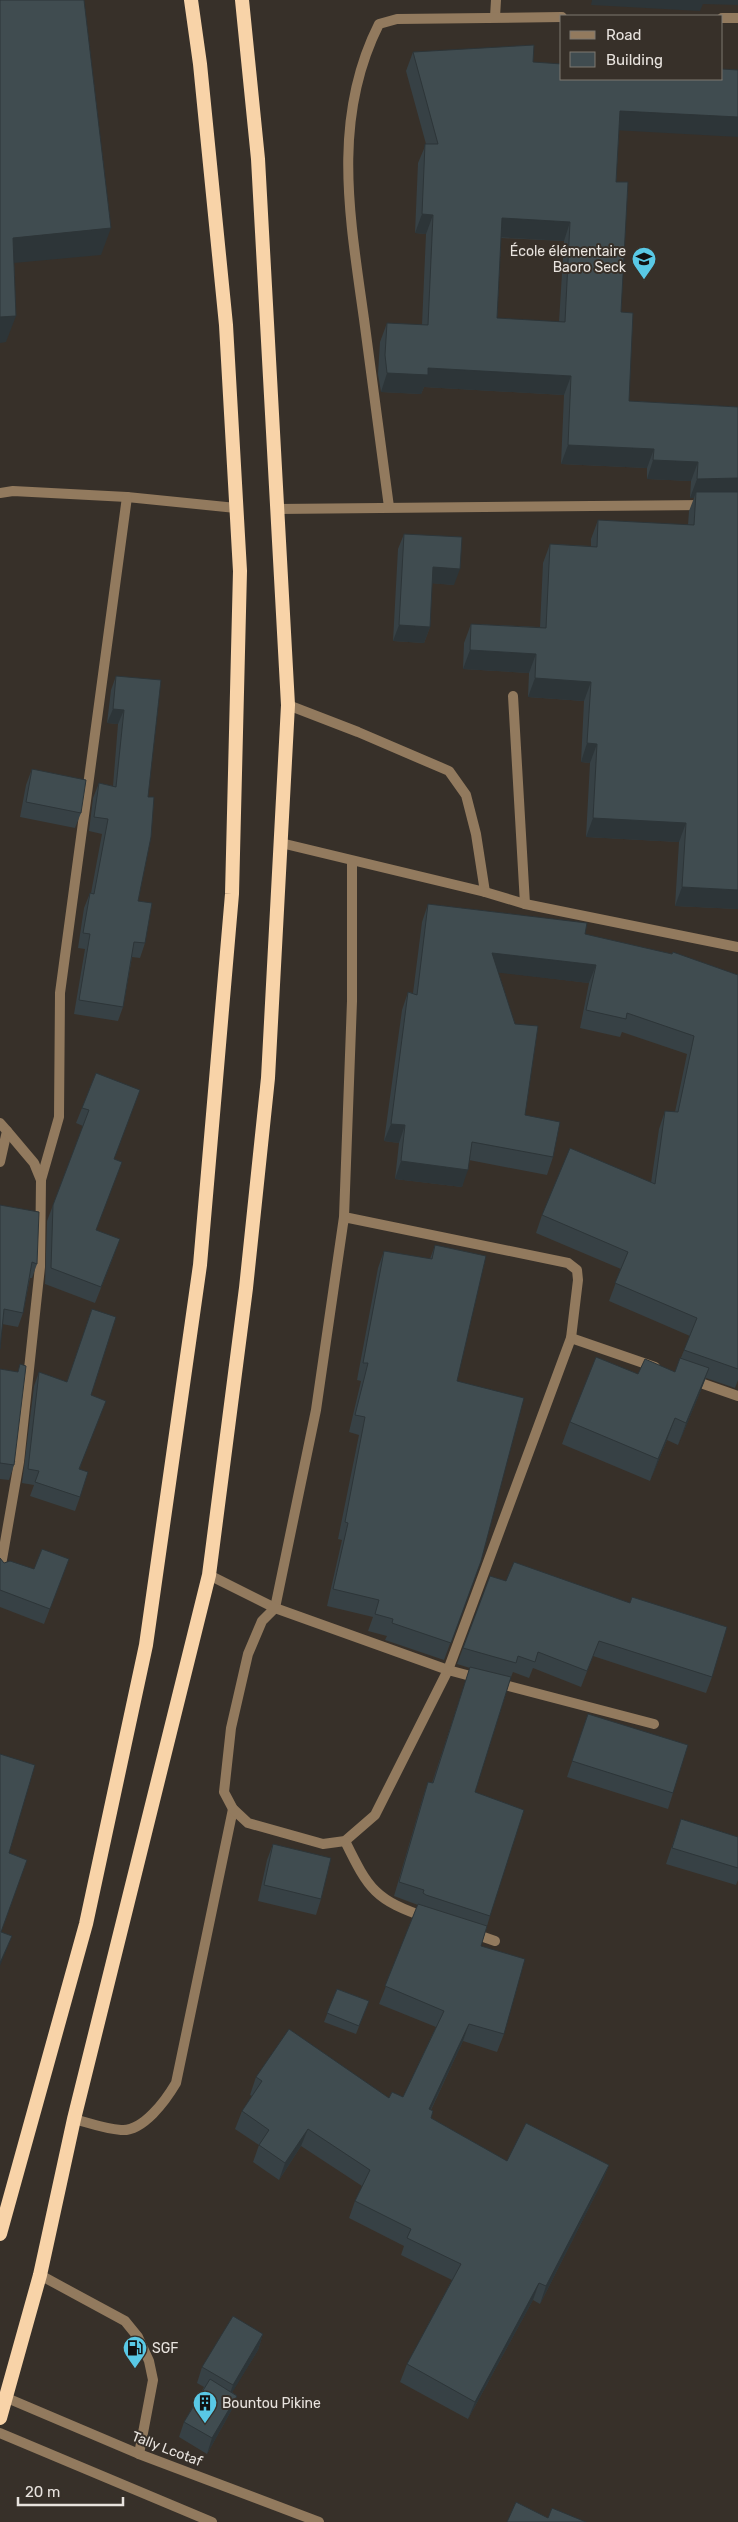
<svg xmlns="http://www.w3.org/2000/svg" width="738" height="2522" viewBox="0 0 738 2522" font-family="Rubik,sans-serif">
  <rect width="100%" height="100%" fill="#373029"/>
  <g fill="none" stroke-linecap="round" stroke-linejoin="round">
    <g stroke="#927a5e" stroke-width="10">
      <polyline points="0,493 13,491 127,497 236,508"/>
      <polyline points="288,705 358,732 449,771 466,795 476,834 485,892"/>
      <path d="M74 2119C89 2123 105 2129 121 2130 143 2132 166 2100 176 2083L233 1809"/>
      <polyline points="40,2275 125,2321 138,2337 149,2361 153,2380 139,2454"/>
    </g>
    <g stroke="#927a5e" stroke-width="10">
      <polyline points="495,17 496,0"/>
      <polyline points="722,18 738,18"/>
      <path d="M389 507C381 444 372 382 364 319 350 218 331 119 379 24L397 19 562 17"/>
      <polyline points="277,509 705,505"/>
      <polyline points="513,696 525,904"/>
      <polyline points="281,843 485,892 525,904 738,947"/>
      <polyline points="0,1123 7,1131 0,1162"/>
      <polyline points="41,1180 59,1117 60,993 127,497"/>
      <polyline points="344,1217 568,1263 577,1270 578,1280 571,1338 448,1670 375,1815 345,1841 323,1844 248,1823 233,1809 224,1792 231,1728 248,1654 262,1621 275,1608 316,1410 344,1217 352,1001 352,861"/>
      <polyline points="571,1338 655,1367"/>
      <polyline points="692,1380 738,1396"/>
      <polyline points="0,1571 19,1462 40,1267 41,1180 34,1163 7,1131"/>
      <polyline points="209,1575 275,1608 448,1670 478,1678"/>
      <polyline points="497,1683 654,1724"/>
      <path d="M345 1841C369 1890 375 1900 428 1918"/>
      <polyline points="472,1933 495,1941"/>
    </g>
    <g stroke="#927a5e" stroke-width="10">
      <polyline points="7,2398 139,2454 319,2522"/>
      <polyline points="0,2433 212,2522"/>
    </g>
    <g stroke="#f8d3a8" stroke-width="14">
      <polyline points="0,2234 86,1924 146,1645 200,1265 232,894 240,571 226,325 200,64 191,0"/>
      <polyline points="0,2418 40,2275 74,2119 209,1575 246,1288 268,1078 288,705 258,159 242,0"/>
    </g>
  </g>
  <g fill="#374145" fill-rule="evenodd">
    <path d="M413 52 533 62 619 130 616 182 621 312 629 401 738 407V909L675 906 679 842 586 837 590 763 581 762 584 701 528 697 529 673 463 669 464 643 471 624 540 627 543 563 550 544 591 546V539L598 520 688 525 689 511 694 498H690L691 481 647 479V468L561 464 564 395 424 387 421 394 381 392 378 374 380 342 387 323 422 325 426 234 415 233 418 163 426 144 406 71ZM501 238 564 241 559 322 497 318Z"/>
    <polygon points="404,534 454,585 432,583 430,627 424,643 393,641 398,549"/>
    <polygon points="116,676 148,797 138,901 145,943 140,958 132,957 123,1007 118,1021 74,1014 85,949 78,948 84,908 90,893 91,893 102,834 89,831 93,798 99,783 113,786 118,724 107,723 111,690"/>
    <polygon points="32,769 81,813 75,828 20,817 26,785"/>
    <polygon points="428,904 585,934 738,975 738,1380 735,1388 706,1378 678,1445 667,1440 650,1481 562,1444 570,1422 638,1374 675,1372 690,1336 609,1301 621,1269 536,1233 542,1215 651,1183 659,1129 665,1111 675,1112 687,1054 622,1032 620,1037 580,1028 589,983 498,972 525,1115 553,1157 547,1175 469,1160 462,1187 395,1179 399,1143 384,1141 402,1010 408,992 413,993 422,922"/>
    <polygon points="96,1073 114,1159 96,1230 114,1255 95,1303 45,1284 47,1221 83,1126 76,1123"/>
    <polygon points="0,1205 37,1264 32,1278 30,1278 23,1313 18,1327 2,1324 0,1350"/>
    <polygon points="435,1245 457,1381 481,1561 444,1660 385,1640 387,1636 368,1631 373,1617 327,1606 342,1540 338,1539 359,1435 349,1432 361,1381 357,1380 378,1268 384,1251 430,1259"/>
    <polygon points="92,1309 91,1395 80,1469 80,1497 75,1511 30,1496 34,1485 22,1483 34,1386 39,1372 67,1382"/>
    <polygon points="20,1364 14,1465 9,1480 0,1479 0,1369 18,1372"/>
    <polygon points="0,1558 4,1563 34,1569 69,1559 44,1624 0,1607"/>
    <polygon points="490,1576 712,1677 706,1693 593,1656 581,1687 533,1668 529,1678 513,1672 511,1677 475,1792 490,1916 481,1946 504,2034 497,2052 463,2041 431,2110 433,2111 431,2118 507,2161 609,2165 602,2182 540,2304 533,2300 468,2419 400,2382 407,2364 452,2280 401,2255 404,2246 349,2218 355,2201 362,2186 301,2146 279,2180 253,2162 259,2145 235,2129 242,2111 252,2096 250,2095 256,2077 389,2098 403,2097 436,2027 379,2004 418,1905 394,1896 423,1797 428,1782 432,1783 470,1668 457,1664"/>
    <polygon points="588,1714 673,1793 668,1809 567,1777"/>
    <polygon points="681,1819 738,1837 738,1880 736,1885 666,1864"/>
    <polygon points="273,1844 321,1899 316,1915 258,1901 267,1860"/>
    <polygon points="337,1989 369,2001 356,2034 324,2022"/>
    <polygon points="263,2334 258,2350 232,2392 237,2396 231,2411 207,2454 179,2437 184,2422 204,2387 197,2383 202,2367"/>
  </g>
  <g fill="#2d3538">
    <polygon points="592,0 738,0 738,5 703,4 700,11 591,5"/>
    <polygon points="620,111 738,117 738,137 613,130"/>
    <polygon points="422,214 433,215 426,234 415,233"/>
    <polygon points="502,218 570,222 564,241 495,237"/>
    <polygon points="111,228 101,255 3,264 13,238"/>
    <polygon points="16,316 6,342 0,343 0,317"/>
    <polygon points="428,368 571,376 564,395 424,387 421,394 381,392 387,373"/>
    <polygon points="568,445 654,449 647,468 561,464"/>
    <polygon points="653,460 698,462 691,481 647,479"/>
    <polygon points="738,478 738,497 696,492 694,498 690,498 697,479"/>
    <polygon points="433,567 460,569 454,585 427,583"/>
    <polygon points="399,625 430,627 424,643 393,641"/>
    <polygon points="470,650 536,654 529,673 463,669"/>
    <polygon points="535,678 591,682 584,701 528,697"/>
    <polygon points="113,709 124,710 118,724 107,723"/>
    <polygon points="587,743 597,744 590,763 581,762"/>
    <polygon points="593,818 686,823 679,842 586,837"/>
    <polygon points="682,887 738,890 738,909 675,906"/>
    <polygon points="492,953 596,965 589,983 485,971"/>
    <polygon points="391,1124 405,1125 399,1143 384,1141"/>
    <polygon points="401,1161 468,1170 462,1187 395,1179"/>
    <polygon points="709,1368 701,1390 678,1445 686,1423"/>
    <polygon points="675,1418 667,1440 650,1481 658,1459"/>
    <polygon points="12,1936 0,1966 0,1963"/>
    <polygon points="469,2024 463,2041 423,2126 429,2109"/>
    <polygon points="308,2129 301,2146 279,2180 285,2163"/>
    <polygon points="609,2165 602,2182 540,2304 546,2286"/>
    <polygon points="539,2283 533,2300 468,2419 475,2402"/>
    <polygon points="263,2334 258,2350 227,2401 233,2385"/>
    <polygon points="237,2396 231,2411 207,2454 212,2438"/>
  </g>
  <g fill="#404c50" stroke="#2d3538" fill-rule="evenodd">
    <polygon points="0,0 84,0 111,228 13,238 16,316 0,317"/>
    <path d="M534 45 533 62 562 64V79H722V69L738 70V117L620 111 616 182H628L621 312 633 313 629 401 738 407V478L697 479 698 462 653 460 654 449 568 445 571 376 428 368V375L387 373 385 355 387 323 428 325 433 215 422 214 425 144H438L413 52ZM502 218 570 222 565 322 497 318Z"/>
    <polygon points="696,492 738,492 738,890 682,887 686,823 593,818 597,744 587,743 591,682 535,678 536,654 470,650 471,624 546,628 550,544 597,547 598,520 694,525"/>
    <polygon points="404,534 462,537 460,569 433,567 430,627 399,625"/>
    <polygon points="116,676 161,680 148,797 154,797 151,837 138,901 152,903 145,943 134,942 123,1007 79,1000 90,934 83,933 90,893 94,894 108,819 94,817 99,783 116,787 124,710 113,709"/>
    <polygon points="32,769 86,780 81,813 26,802"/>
    <polygon points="428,904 587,923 585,934 672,954 673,952 738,975 738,1369 684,1350 697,1318 615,1283 628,1252 542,1215 570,1148 655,1184 665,1111 678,1112 694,1036 627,1013 626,1019 586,1010 596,965 492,953 515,1024 538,1026 525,1115 560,1122 553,1157 472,1142 468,1170 401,1161 405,1125 391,1124 408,992 417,995"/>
    <polygon points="96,1073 140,1090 114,1159 122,1162 96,1230 120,1239 101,1287 51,1268 53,1205 89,1110 82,1108"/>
    <polygon points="0,1205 39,1212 37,1264 32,1262 23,1313 4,1309 0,1349"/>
    <polygon points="435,1245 486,1256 457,1381 524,1398 481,1561 451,1643 392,1623 393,1619 375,1614 379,1600 333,1589 348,1523 345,1522 365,1417 355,1415 368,1363 363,1363 384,1251 432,1259"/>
    <polygon points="92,1309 116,1317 91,1395 106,1401 79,1469 88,1472 80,1497 35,1482 39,1471 28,1469 39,1372 67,1382"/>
    <polygon points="596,1357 638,1374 645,1359 675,1372 680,1358 709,1368 686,1423 675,1418 658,1459 570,1422"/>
    <polygon points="20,1364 26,1366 14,1465 0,1463 0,1369 18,1372"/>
    <polygon points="42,1549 69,1559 50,1609 0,1590 0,1558 4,1563 10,1561 34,1569"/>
    <polygon points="514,1562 630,1603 632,1597 727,1627 712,1677 599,1641 587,1671 538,1652 535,1662 518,1656 516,1663 463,1648 490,1576 506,1581"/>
    <polygon points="470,1667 511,1677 475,1792 524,1810 490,1916 426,1895 423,1893 424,1890 399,1882 428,1782 433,1783"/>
    <polygon points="588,1714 688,1745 673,1793 572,1761"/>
    <polygon points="0,1754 35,1765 9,1853 27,1860 1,1932 12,1936 0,1963"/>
    <polygon points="681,1819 738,1837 738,1868 672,1848"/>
    <polygon points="273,1844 331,1858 321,1899 264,1885"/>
    <polygon points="418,1904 487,1926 481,1946 525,1959 504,2034 469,2024 429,2109 433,2111 431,2118 507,2161 526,2123 609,2165 546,2286 539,2283 475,2402 407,2364 461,2264 407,2238 411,2229 355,2201 370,2170 308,2129 285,2163 259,2145 269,2130 242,2111 262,2081 256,2077 289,2029 389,2098 392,2092 403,2097 444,2011 385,1986"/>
    <polygon points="337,1989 369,2001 359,2026 327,2013"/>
    <polygon points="233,2316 263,2334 233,2385 202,2367"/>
    <polygon points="210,2379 237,2396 212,2438 184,2422"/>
    <polygon points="516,2502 548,2518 552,2508 586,2522 507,2522"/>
  </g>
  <defs>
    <symbol id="school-pin" viewBox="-11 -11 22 30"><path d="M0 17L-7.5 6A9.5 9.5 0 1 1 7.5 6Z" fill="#59c8e5" stroke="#373029"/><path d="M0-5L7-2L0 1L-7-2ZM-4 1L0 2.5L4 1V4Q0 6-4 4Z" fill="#111"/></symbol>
    <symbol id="fuel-pin" viewBox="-11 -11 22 30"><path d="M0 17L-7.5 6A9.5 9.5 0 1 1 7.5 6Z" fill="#59c8e5" stroke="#373029"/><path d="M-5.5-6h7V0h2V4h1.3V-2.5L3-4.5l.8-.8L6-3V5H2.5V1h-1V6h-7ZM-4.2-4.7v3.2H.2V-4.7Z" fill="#111"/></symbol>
    <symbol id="building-pin" viewBox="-11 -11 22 30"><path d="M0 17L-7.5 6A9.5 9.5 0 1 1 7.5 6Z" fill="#59c8e5" stroke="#373029"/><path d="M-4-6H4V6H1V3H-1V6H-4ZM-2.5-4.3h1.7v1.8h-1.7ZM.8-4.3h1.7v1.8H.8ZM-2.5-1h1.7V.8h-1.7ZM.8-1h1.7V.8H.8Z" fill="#111"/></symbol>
  </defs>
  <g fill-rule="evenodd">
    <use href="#school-pin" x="630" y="245" width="28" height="38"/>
    <use href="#fuel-pin" x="121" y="2334" width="28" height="38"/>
    <use href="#building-pin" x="191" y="2389" width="28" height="38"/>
  </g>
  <g text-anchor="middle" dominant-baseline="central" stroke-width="4" stroke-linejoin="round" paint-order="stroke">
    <g font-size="14" fill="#e8e3de" stroke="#373029" text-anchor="start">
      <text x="626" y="251" text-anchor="end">École élémentaire<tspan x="626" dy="16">Baoro Seck</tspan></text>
      <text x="152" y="2348">SGF</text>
      <text x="222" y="2403">Bountou Pikine</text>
    </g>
    <g font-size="14" fill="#e8e3de" stroke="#373029">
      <text transform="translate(167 2449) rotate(21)">Tally Lcotaf</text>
    </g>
  </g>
  <rect x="560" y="15" width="162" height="65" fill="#373029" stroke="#7e7871"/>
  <rect x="570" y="31" width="25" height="8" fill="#927a5e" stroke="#7e7871"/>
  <text x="606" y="40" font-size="15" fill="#e8e3de">Road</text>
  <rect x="570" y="52" width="25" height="15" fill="#404c50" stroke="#7e7871"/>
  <text x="606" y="65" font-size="15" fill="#e8e3de">Building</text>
  <path d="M18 2497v8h105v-8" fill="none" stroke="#e8e3de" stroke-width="2.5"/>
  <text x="25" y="2497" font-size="15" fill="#e8e3de" stroke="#373029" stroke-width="4" paint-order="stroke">20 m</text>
</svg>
